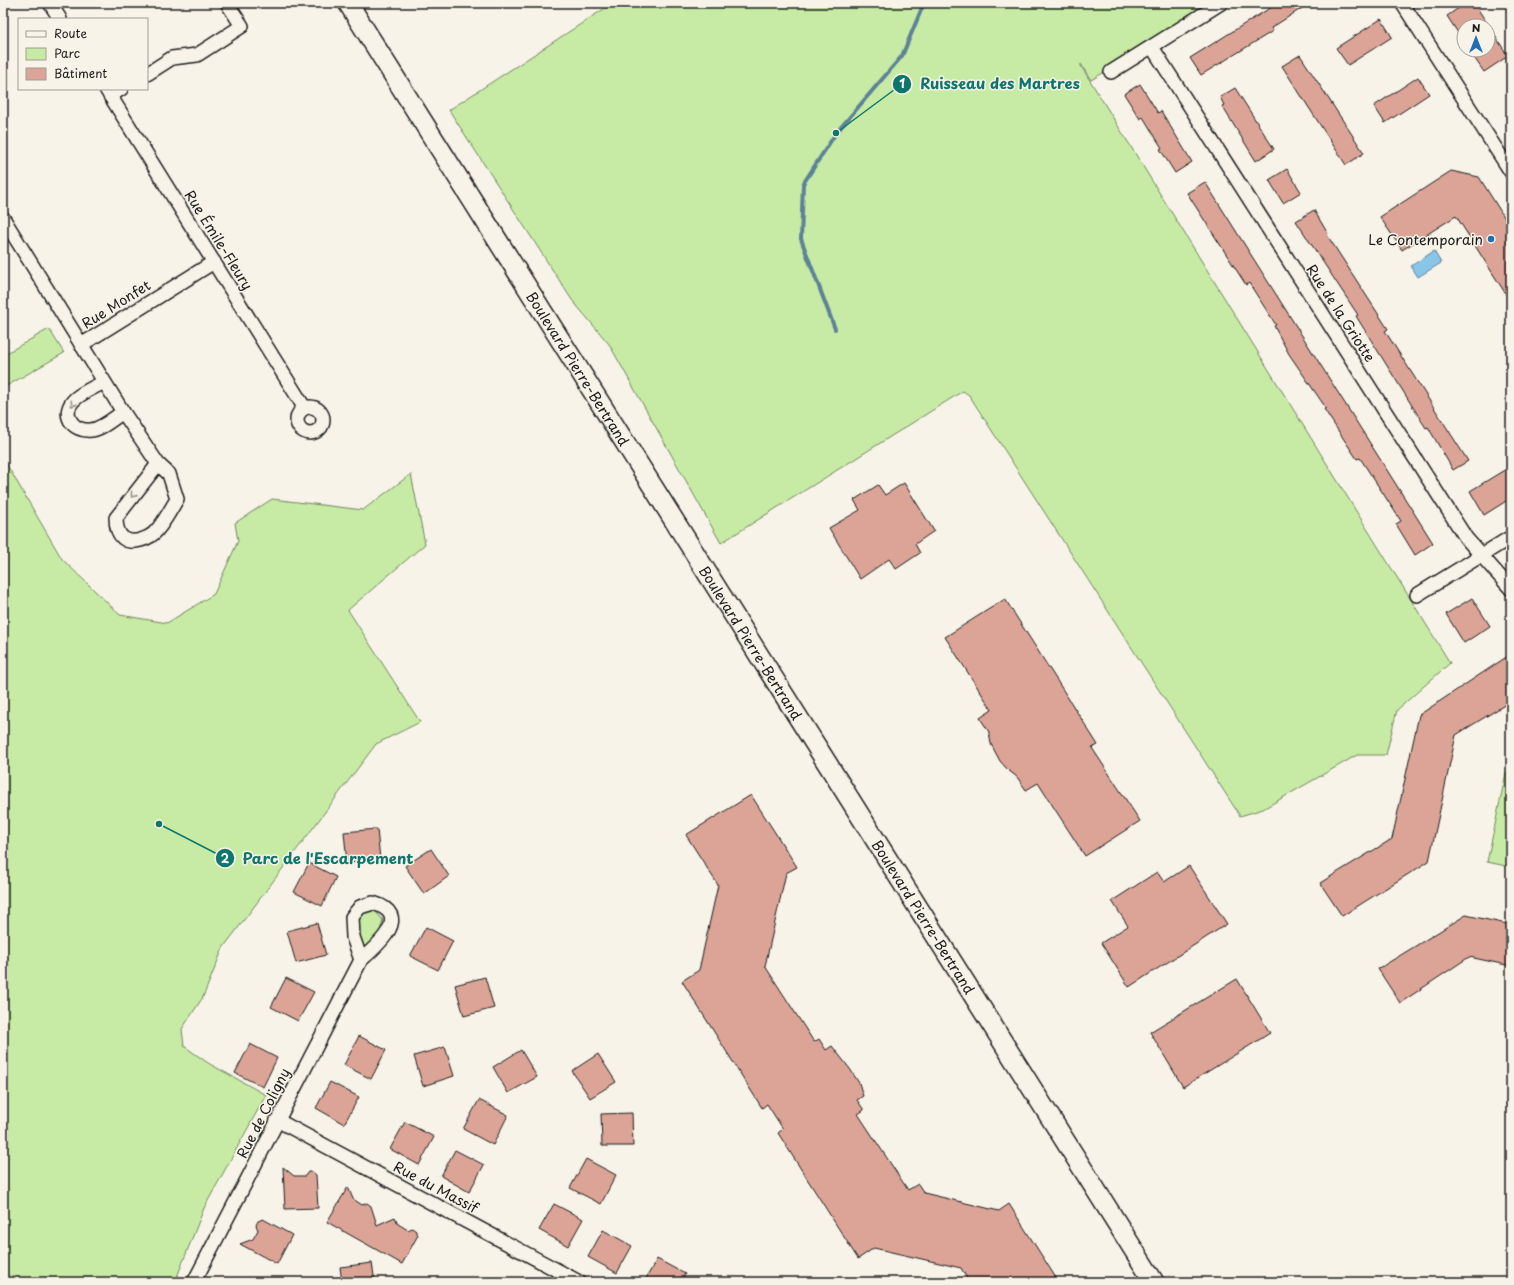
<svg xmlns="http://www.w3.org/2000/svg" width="1514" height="1285" viewBox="0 0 1514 1285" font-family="'Playpen Sans',sans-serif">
  <rect width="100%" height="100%" fill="#f7f3e8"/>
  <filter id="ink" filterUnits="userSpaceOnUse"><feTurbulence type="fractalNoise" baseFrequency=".025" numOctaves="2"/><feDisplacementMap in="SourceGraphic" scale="8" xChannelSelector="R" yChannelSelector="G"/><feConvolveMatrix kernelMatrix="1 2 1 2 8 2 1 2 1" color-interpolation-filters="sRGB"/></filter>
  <g filter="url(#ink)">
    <g fill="#c7eba5" stroke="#728460">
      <polygon points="613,3 1221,3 1091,80 1081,64 1081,66 1450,663 1397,710 1386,755 1357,755 1263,809 1240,816 969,395 963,391 721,543 609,344 572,300 449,110"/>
      <polygon points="49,329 64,353 3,388 3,355"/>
      <polygon points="3,458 62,559 120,615 167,623 214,594 238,541 235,523 272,499 363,510 411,474 425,544 348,610 420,722 376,744 223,948 203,997 182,1029 184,1046 208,1063 266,1095 204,1208 175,1282 3,1282"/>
      <polygon points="1511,770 1511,867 1487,862 1506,773"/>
      <polygon points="369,910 375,911 383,920 379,934 365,949 363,949 357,922 364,912"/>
    </g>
    <polygon fill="#88c6e8" stroke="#5d8296" points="1434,251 1441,263 1418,277 1411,266"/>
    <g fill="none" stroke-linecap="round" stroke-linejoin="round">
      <polyline stroke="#5d8296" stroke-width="4" points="835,329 801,239 803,184 836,133 902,56 924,3"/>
    </g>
    <g fill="#dca497" stroke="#1c1c1c">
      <polygon points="1278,3 1310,3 1271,28 1273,31 1201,75 1190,58"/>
      <polygon points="1466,3 1474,3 1508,56 1484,72 1469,50 1488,50 1488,26 1464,26 1464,42 1447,16"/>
      <polygon points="1381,19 1392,37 1348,65 1336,48"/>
      <polygon points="1300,55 1364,153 1346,165 1282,66"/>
      <polygon points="1418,77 1429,94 1385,123 1374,106"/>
      <polygon points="1140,84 1158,113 1161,111 1192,162 1175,173 1160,149 1162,148 1143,117 1140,119 1124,94"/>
      <polygon points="1235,88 1274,149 1256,161 1222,106 1224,105 1220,97"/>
      <polygon points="1287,169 1301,192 1283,203 1269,180"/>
      <polygon points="1451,171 1479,177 1511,228 1511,302 1456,216 1402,250 1380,217"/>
      <polygon points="1205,182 1433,543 1415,555 1396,524 1401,521 1360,458 1357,459 1339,432 1324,409 1326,408 1289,354 1274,326 1276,325 1249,283 1246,285 1187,193"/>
      <polygon points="1314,210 1328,234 1327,235 1388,329 1385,331 1468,461 1453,470 1428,427 1426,428 1356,316 1358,315 1296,221"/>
      <polygon points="1511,466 1511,498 1484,515 1470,491"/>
      <polygon points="904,483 934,531 915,544 920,553 896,569 889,559 860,579 829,528 860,510 854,500 878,485 885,495"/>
      <polygon points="1472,598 1490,626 1464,643 1446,614"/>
      <polygon points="1005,599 1098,745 1092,748 1140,821 1085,856 1038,783 1026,790 1017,777 1008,770 1000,761 991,744 989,732 980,718 992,710 945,637"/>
      <polygon points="1511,654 1511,701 1456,735 1429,861 1342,916 1320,883 1392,839 1419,715"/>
      <polygon points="751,795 797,867 786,873 765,966 814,1042 819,1039 826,1050 832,1046 850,1069 859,1083 863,1096 857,1100 864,1110 858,1114 908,1190 918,1184 924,1193 999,1211 1009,1204 1056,1278 1050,1282 969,1282 961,1268 874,1248 858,1259 778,1133 783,1129 767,1104 762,1108 682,981 699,970 718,885 686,835"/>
      <polygon points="377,829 380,860 347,863 344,832"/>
      <polygon points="431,849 449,876 424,894 405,866"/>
      <polygon points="309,863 336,877 322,906 294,892"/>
      <polygon points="1189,866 1227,924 1129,987 1101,943 1128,926 1112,901 1157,872 1164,882"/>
      <polygon points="1466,915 1511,925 1511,966 1469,957 1400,1003 1378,969"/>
      <polygon points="317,923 326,955 296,963 287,931"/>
      <polygon points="426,927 453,941 438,970 410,956"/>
      <polygon points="485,977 494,1008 464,1016 455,985"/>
      <polygon points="286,978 314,992 298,1021 271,1007"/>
      <polygon points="1237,979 1270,1033 1183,1087 1150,1032"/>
      <polygon points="359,1036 386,1050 371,1079 344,1065"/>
      <polygon points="250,1044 277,1058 263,1087 235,1073"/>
      <polygon points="445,1047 454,1076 423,1086 414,1056"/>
      <polygon points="521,1050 537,1077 508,1093 493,1067"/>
      <polygon points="598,1054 616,1082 590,1098 572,1071"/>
      <polygon points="330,1082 359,1097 344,1124 316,1108"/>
      <polygon points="479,1100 508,1115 493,1145 463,1129"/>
      <polygon points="632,1113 633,1146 602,1146 601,1114"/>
      <polygon points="405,1122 434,1137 419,1165 390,1149"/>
      <polygon points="455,1150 484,1165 469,1192 441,1176"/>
      <polygon points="586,1159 616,1175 601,1204 570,1188"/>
      <polygon points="283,1167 294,1176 305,1176 308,1172 313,1172 316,1175 318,1208 285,1209"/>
      <polygon points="348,1187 353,1199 362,1205 367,1203 371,1206 377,1225 395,1217 398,1224 408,1230 412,1228 416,1231 418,1235 402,1264 327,1222"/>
      <polygon points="554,1204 583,1219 568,1246 539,1230"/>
      <polygon points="263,1219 292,1235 277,1264 240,1244 253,1239 258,1230 256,1225 258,1221"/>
      <polygon points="603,1230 632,1246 617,1273 588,1257"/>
      <polygon points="657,1259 685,1274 681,1282 644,1282"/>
      <polygon points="372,1263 375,1282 342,1282 340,1267"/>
    </g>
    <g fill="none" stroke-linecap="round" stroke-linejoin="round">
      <defs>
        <g id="minor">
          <polyline points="50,3 60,19"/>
          <polyline points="1402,3 1511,172"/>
          <polyline points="1152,47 1466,538 1511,589"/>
          <polyline points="1111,72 1221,3"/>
          <polyline points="147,74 172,58 197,55 242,26 227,3"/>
          <polyline points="106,89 304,407"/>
          <polyline points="110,96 121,89"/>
          <path d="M3 218 123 412 158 464 169 474 177 499C171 509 165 521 157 530 150 539 132 545 123 538 117 533 116 525 116 518L158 464"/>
          <polyline points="81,345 214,262"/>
          <path d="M104 382C95 387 83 392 75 399 60 413 72 432 91 430 102 429 114 418 123 412"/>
          <circle cx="310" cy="420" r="13"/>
          <polyline points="1417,595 1511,537"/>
          <path d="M373 903C414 915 377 946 361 960L353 937 352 917 360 907Z"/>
          <polyline points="277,1120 579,1282"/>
          <polyline points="194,1282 361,960"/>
        </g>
        <g id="secondary">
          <path id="s1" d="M348 3 1154 1282"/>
        </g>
      </defs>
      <use href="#minor" stroke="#1c1c1c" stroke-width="16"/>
      <use href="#secondary" stroke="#1c1c1c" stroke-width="22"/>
      <use href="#minor" stroke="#f7f3e8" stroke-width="13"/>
      <use href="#secondary" stroke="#f7f3e8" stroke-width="19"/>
    </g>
    <defs><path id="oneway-chevron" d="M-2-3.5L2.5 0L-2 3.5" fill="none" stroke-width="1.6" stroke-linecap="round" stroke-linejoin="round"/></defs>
    <g stroke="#94928c">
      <use href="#oneway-chevron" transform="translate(73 404) rotate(125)"/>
      <use href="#oneway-chevron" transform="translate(133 495) rotate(129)"/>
    </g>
  </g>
  <circle fill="#1f6fb2" stroke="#f7f3e8" stroke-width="1.5" cx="1491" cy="239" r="4"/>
  <g text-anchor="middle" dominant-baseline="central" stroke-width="3" stroke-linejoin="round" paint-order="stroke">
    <g font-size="14" fill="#1c1c1c" stroke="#f7f3e8" text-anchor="end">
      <text x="1483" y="239">Le Contemporain</text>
    </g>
    <g font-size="14" fill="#1c1c1c" stroke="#f7f3e8">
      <text transform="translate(219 240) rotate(58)">Rue Émile-Fleury</text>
      <text transform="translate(116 304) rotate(-32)">Rue Monfet</text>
      <text transform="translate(1341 313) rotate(57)">Rue de la Griotte</text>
      <text stroke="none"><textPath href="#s1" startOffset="432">Boulevard Pierre-Bertrand</textPath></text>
      <text stroke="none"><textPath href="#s1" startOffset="756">Boulevard Pierre-Bertrand</textPath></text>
      <text stroke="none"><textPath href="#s1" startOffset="1080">Boulevard Pierre-Bertrand</textPath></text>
      <text transform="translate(263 1113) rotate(-63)">Rue de Coligny</text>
      <text transform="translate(436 1187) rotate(28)">Rue du Massif</text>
    </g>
  </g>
  <path fill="none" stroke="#0f766e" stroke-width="1.5" d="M836 133L902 84M159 824L225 858"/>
  <g fill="#0f766e" stroke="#f7f3e8" stroke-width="1.5">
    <circle cx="836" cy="133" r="4"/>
    <circle cx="159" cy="824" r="4"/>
    <circle cx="902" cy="84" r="10"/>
    <circle cx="225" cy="858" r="10"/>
  </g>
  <g font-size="12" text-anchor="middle" font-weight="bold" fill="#fff">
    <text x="902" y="88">1</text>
    <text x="225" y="863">2</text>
  </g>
  <g font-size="15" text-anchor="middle" font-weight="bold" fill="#0f766e" stroke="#f7f3e8" stroke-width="3" stroke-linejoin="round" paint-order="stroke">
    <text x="1000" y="89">Ruisseau des Martres</text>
    <text x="328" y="864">Parc de l'Escarpement</text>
  </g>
  <rect width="1514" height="1285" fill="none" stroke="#f7f3e8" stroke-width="16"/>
  <rect x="8" y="8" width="1498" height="1269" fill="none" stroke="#1c1c1c" stroke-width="1.5" filter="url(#ink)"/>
  <rect x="18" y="18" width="130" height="72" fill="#f7f3e8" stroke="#9f9d96"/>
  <rect x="26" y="31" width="20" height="6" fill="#f7f3e8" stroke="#9f9d96"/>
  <text x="54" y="38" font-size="12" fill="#1c1c1c">Route</text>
  <rect x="26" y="48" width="20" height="12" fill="#c7eba5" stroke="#9f9d96"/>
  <text x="54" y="58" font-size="12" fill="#1c1c1c">Parc</text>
  <rect x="26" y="68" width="20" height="12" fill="#dca497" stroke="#9f9d96"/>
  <text x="54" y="78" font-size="12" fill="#1c1c1c">Bâtiment</text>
  <g transform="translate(1476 38)"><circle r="19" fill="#f7f3e8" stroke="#9f9d96"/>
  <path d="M0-3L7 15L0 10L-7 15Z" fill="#1f6fb2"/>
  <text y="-6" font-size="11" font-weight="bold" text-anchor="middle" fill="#1c1c1c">N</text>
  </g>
</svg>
